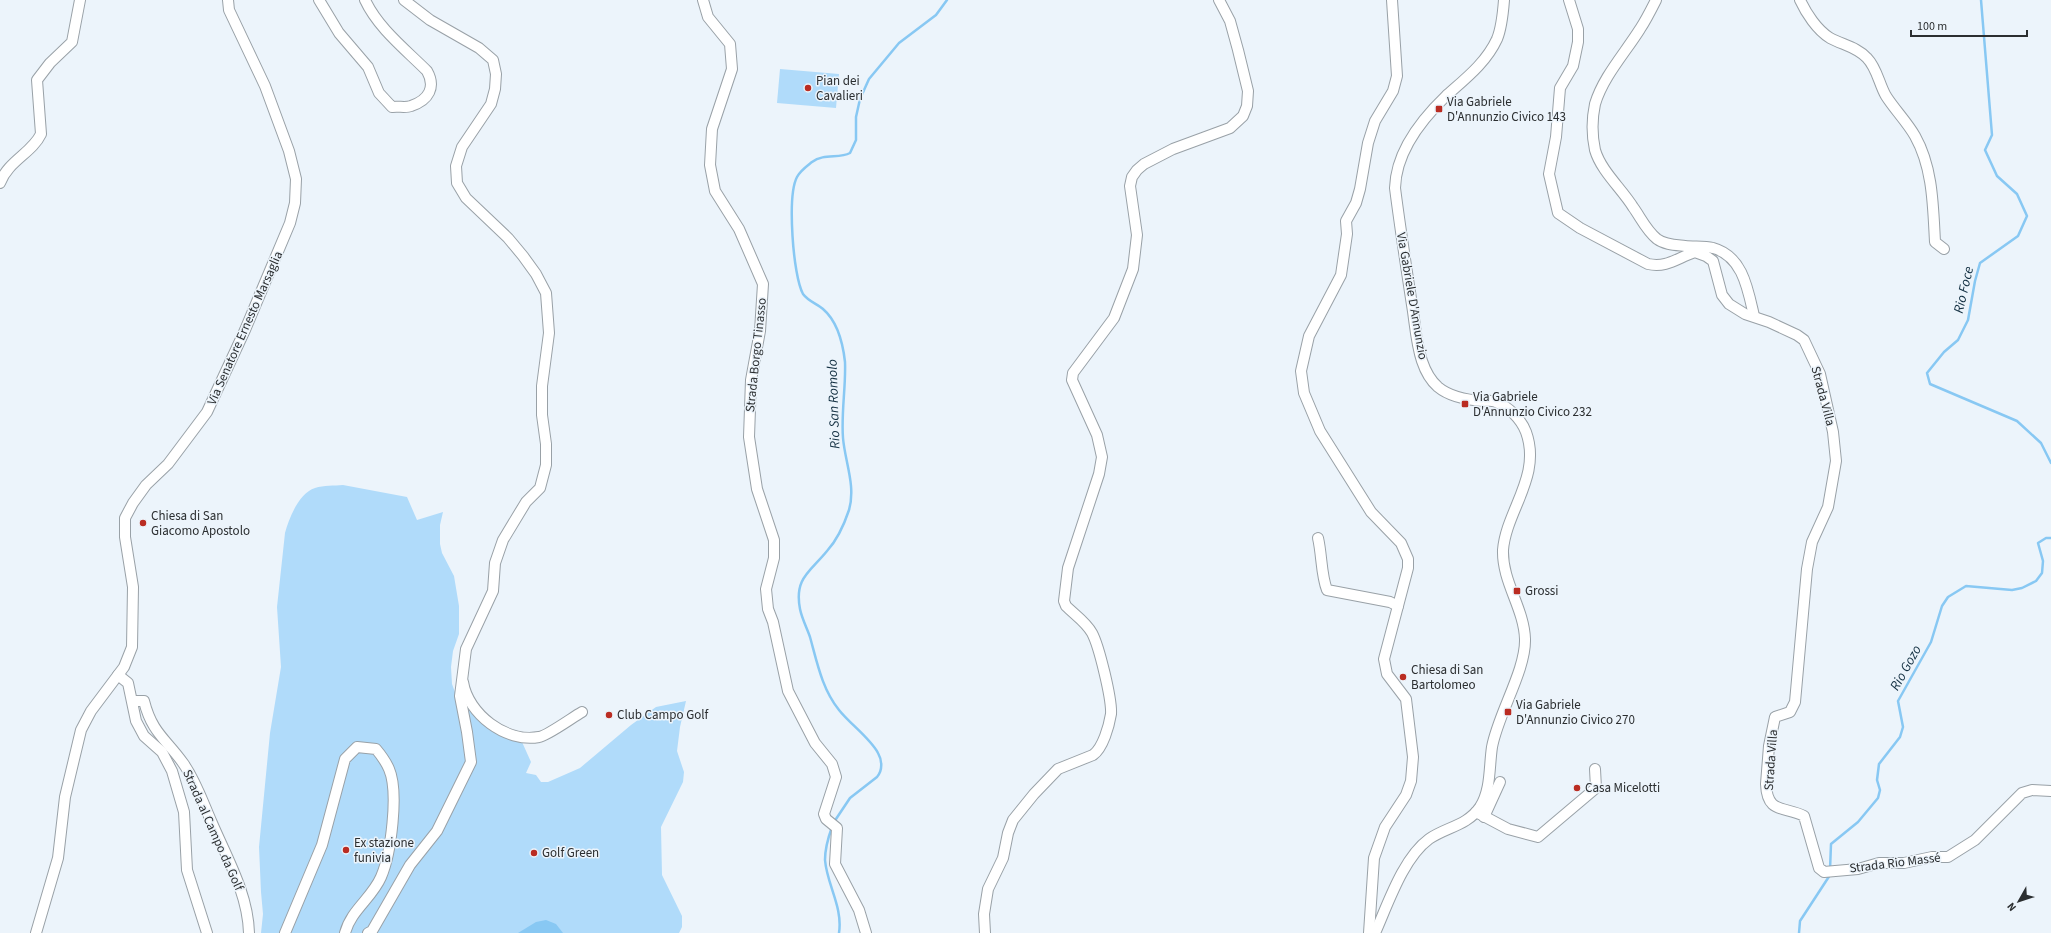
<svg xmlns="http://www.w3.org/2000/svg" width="2051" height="933" viewBox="0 0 2051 933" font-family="'Source Sans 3',sans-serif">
  <rect width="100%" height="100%" fill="#ecf4fb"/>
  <g fill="#b0dbfa">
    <polygon points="780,69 839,74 836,108 777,103"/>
    <path d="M343 485 407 497 417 520 443 512 440 525V544L442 553 454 576 459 606V634L453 651 451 667 452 684 456 695 475 713 522 742 531 762 526 773 536 775 541 782H548L580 768 631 725 656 707 686 701 680 727 677 751 684 772 683 782 661 827 662 875 682 916V927L679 933H261L263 914 261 892 259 847 270 733 281 667 277 607 285 533C289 518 299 493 315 488 324 485 334 486 343 485Z"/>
  </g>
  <polygon fill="#88c8f3" points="546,920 556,924 563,933 518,933 536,922"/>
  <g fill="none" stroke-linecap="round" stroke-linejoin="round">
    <g stroke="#88c8f3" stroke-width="2.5">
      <polyline points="1981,0 1992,135 1985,150 1997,176 2017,194 2027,216 2018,236 1980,263 1975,281 1968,320 1958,340 1944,352 1927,373 1930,384 2017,421 2041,443 2051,463"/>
      <path d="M834 822 850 798 877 777C883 770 882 760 878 753 870 738 850 724 839 710 822 689 817 662 810 637 807 628 802 619 800 609 794 578 810 572 827 551 838 539 844 525 849 510 856 486 845 462 843 438 841 413 846 387 845 362 843 344 837 321 823 309 817 304 808 301 803 294 793 276 787 196 797 177 800 171 807 166 812 162 824 153 839 159 850 153L856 140V117L860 99 869 79 899 43 936 15 947 0"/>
      <path d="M832 827C828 838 825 848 825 860 827 885 843 907 839 933"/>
      <polyline points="1830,870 1831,844 1858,822 1878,798 1880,790 1877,780 1879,764 1900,737 1903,727 1898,701 1931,642 1942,606 1948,597 1966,586 2012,590 2022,588 2036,581 2042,573 2043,561 2038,543 2046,538 2051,538"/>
      <polyline points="1799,933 1800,921 1830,875"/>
    </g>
    <defs>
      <g id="minor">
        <path d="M319 0 339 33 368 67 379 93 392 107C398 106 406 108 411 106 429 100 436 87 427 71 405 49 378 28 365 0"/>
        <polyline points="703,0 708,17 730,44 732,69 712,129 710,165 715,191 739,229 763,284 760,331 751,380 749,437 757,489 774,540 774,558 766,589 768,609 773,622 788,691 815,743 832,764 836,777 824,814 826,819 837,828 835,864 859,910 866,933"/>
        <path d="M1569 0 1578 29V42L1573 66 1560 88 1556 137 1549 174 1558 213 1580 228 1648 264C1667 268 1677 258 1695 252L1706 256 1713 261 1722 295 1729 304 1745 314 1769 322 1797 335 1804 340 1820 374 1833 432 1836 461 1828 507 1812 542 1807 569 1795 702 1790 712 1775 717 1769 746 1766 784C1767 814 1784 806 1804 816L1819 868 1824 872 1858 869 1879 863H1904L1932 857H1948L1975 840 2022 793 2032 790 2051 791"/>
        <path d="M1656 0C1651 10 1646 20 1640 29 1625 53 1603 77 1595 104 1592 118 1592 136 1595 150 1601 171 1622 189 1633 207 1641 218 1646 230 1657 239 1665 245 1676 245 1685 246 1694 247 1704 246 1713 248 1743 256 1748 290 1754 316"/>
        <path d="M1800 0C1806 13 1817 30 1830 38 1843 45 1857 47 1867 58 1877 68 1879 84 1886 96 1895 110 1907 122 1915 136 1933 168 1933 206 1935 242L1944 249"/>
        <path d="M0 183C8 161 32 153 41 134L37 80 50 63 72 42 80 0"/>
        <path d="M1318 538C1322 555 1321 575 1327 590L1390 602 1398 606"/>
        <polyline points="118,675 128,683 136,721 144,736 162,752 172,771 184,812 187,870 207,933"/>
        <path d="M463 682C468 714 506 743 539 737 547 736 573 717 582 712"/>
        <path d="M133 701H144C152 733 166 739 183 763 196 781 203 803 212 823 227 858 248 894 249 933"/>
        <polyline points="1476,812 1508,829 1538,837 1596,788 1595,769"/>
        <polyline points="1484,817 1500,782"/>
        <polyline points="36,933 58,858 65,797 81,730 91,711 124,667 132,647 133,587 125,537 125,518 133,503 146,485 168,464 207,412 245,330 290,223 295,203 296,179 289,151 265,86 229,10 228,0"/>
        <path d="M285 933 322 845 345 759 357 747 376 749C381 755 386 762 389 769 399 792 391 854 381 877 372 898 351 910 345 933"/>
        <polyline points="368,933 372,931 410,865 437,831 471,762 467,732 460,696 466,649 493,591 495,563 503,540 526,502 540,488 546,465 546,444 542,415 542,386 549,333 546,293 536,274 523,256 508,238 466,198 457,183 456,166 462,147 491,104 495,89 496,74 493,60 479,48 430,20 404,0"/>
        <path d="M985 933 984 914 988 889 1003 858 1008 833 1013 820 1034 794 1058 769 1093 755C1103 748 1109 726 1111 714 1112 699 1099 646 1092 633 1086 622 1075 615 1066 606L1064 601 1068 568 1099 474 1102 457 1097 435 1072 380 1073 373 1114 318 1133 269 1137 235 1130 186 1132 177 1137 170 1144 164 1173 149 1230 128 1243 116 1247 106 1248 91 1238 50 1230 21 1219 0"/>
        <polyline points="1369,933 1374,858 1385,827 1406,795 1411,781 1413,757 1406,699 1387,674 1384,659 1408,568 1408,559 1401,543 1371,512 1320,431 1304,393 1301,371 1309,336 1341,275 1347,234 1346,221 1356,203 1360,189 1368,143 1375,121 1393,91 1397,76 1392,0"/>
        <path d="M1375 933C1388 904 1403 858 1429 839 1446 827 1467 826 1480 807 1491 790 1489 767 1492 747 1498 714 1526 670 1525 639 1524 608 1502 582 1503 550 1506 511 1542 476 1526 432 1521 419 1509 407 1496 402 1492 400 1487 401 1483 401 1467 400 1450 397 1438 387 1430 380 1425 370 1422 361 1416 343 1415 323 1412 305 1406 266 1400 227 1395 188 1396 152 1421 120 1446 96 1465 79 1486 63 1497 39 1502 27 1503 13 1504 0"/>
      </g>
    </defs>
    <use href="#minor" stroke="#99a1a7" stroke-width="12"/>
    <use href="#minor" stroke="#fff" stroke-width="10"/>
  </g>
  <g fill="#ba2c22" stroke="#ecf4fb" stroke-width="1.5">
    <circle cx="808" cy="88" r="4"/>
    <rect x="1435" y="105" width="8" height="8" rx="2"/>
    <rect x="1461" y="400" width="8" height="8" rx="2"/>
    <circle cx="143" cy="523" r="4"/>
    <rect x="1513" y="587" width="8" height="8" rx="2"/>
    <circle cx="1403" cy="677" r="4"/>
    <rect x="1504" y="708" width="8" height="8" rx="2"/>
    <circle cx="609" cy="715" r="4"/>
    <circle cx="1577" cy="788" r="4"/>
    <circle cx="346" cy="850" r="4"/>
    <circle cx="534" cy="853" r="4"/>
  </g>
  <g text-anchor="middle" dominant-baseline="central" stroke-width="3" stroke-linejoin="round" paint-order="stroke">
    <g font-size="13" fill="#2b2e30" stroke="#ecf4fb" text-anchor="start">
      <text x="816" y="81">Pian dei<tspan x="816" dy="15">Cavalieri</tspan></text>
      <text x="1447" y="102">Via Gabriele<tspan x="1447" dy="15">D'Annunzio Civico 143</tspan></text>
      <text x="1473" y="397">Via Gabriele<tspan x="1473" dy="15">D'Annunzio Civico 232</tspan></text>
      <text x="151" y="516">Chiesa di San<tspan x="151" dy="15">Giacomo Apostolo</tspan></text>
      <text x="1525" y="591">Grossi</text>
      <text x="1411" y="670">Chiesa di San<tspan x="1411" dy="15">Bartolomeo</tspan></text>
      <text x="1516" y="705">Via Gabriele<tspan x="1516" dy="15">D'Annunzio Civico 270</tspan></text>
      <text x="617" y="715">Club Campo Golf</text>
      <text x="1585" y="788">Casa Micelotti</text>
      <text x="354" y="843">Ex stazione<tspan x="354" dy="15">funivia</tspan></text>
      <text x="542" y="853">Golf Green</text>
    </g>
    <g font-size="13" fill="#2b2e30" stroke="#ecf4fb">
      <text transform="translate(1412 296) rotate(80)">Via Gabriele D'Annunzio</text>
      <text transform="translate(245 328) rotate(-66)">Via Senatore Ernesto Marsaglia</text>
      <text transform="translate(756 355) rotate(-84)">Strada Borgo Tinasso</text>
      <text transform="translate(1823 396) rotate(75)">Strada Villa</text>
      <text transform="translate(1771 760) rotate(-86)">Strada Villa</text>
      <text transform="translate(213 830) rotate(66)">Strada al Campo da Golf</text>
      <text transform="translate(1895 863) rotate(-7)">Strada Rio Massé</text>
    </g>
    <g font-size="14" font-style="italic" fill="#122f41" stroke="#ecf4fb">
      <text transform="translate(1964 290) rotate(-77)">Rio Foce</text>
      <text transform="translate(834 404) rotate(-92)">Rio San Romolo</text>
      <text transform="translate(1906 668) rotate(-61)">Rio Gozo</text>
    </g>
  </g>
  <g transform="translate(2019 901) rotate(231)" stroke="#ecf4fb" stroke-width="3" paint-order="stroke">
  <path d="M0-3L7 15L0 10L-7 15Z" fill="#2b2e30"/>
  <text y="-6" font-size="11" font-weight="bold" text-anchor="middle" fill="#2b2e30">N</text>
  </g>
  <path d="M1911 30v6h116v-6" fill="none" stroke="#2b2e30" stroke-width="2"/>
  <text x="1917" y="30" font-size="12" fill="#2b2e30" stroke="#ecf4fb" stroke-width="3" paint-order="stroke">100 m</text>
</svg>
